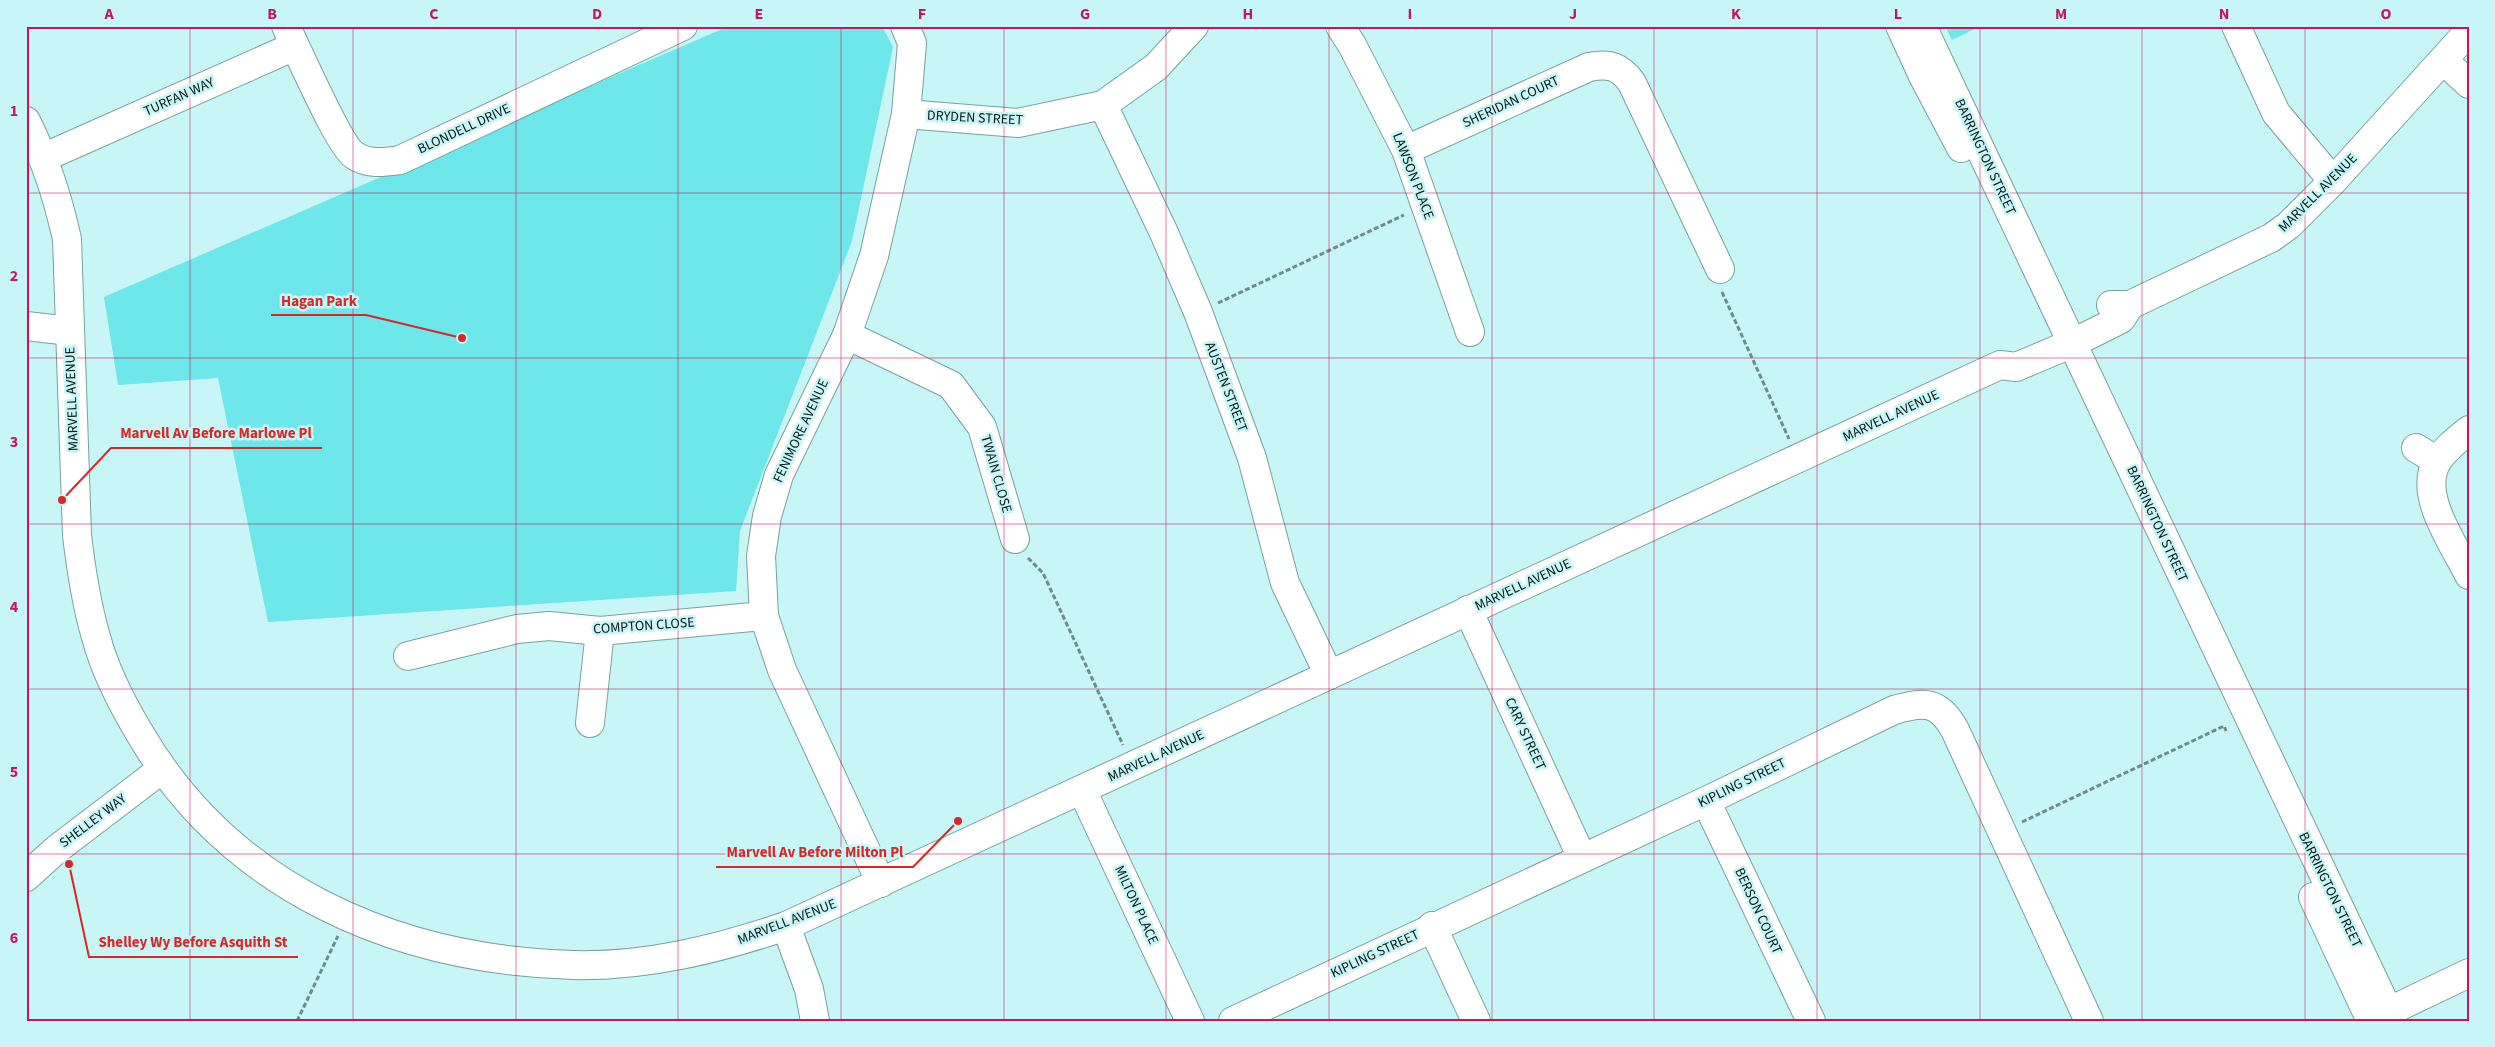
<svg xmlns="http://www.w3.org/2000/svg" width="2495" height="1047" viewBox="0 0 2495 1047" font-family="'Source Sans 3',sans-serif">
  <rect width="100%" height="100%" fill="#c8f5f5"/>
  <g fill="#6de7e9">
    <polygon points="729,26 882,26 893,47 852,241 740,531 736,591 268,622 218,378 118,385 104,297"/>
    <polygon points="1945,26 1981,26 1952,40"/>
  </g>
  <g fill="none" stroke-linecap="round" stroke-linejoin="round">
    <defs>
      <g id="minor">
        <polyline points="1340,26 1352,45 1406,150 1470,332"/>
        <polyline points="1900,26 1923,76 1961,148"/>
        <polyline points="1922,26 2393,1021"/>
        <polyline points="2236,26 2276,113 2333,181"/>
        <path d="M295 46C305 66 340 146 354 155 368 165 385 162 400 160L683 26"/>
        <polyline points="2443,60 2469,84"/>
        <polyline points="1103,105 1164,233 1198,312 1252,458 1285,583 1329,675"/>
        <polyline points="906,114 1018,123 1103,105 1156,67 1194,26"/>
        <path d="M26 121C46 161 57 195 67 239L77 535C81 569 86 603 96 637 105 671 121 702 139 732 230 889 397 960 573 965 646 967 718 949 786 926L2000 365 2016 367 2073 343 2121 319 2130 305"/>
        <path d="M1406 150 1589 67C1609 63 1620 66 1632 83L1720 269"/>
        <polyline points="45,157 295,46 286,26"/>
        <polyline points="2111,305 2130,305 2271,238 2289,225 2333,181 2469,31"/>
        <polyline points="26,326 70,331"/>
        <polyline points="847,335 951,385 982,427 1015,539"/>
        <path d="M2469 430C2458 439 2446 448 2438 460 2416 493 2454 544 2469 575"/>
        <polyline points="2416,448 2437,461"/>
        <polyline points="1468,610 1582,858"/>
        <polyline points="408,656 517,629 549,626 600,631 764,616"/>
        <polyline points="590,723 600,631"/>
        <polyline points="1082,790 1190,1021"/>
        <polyline points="1706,801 1811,1021"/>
        <polyline points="26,877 57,849 162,769"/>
        <polyline points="881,883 782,670 764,616 761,556 767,516 779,475 847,335 874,256 906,114 912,43 905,26"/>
        <polyline points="2313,897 2371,1021"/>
        <polyline points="786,926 809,989 815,1021"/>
        <polyline points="1432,926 1476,1021"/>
        <polyline points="2373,1019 2469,973"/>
        <path d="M1233 1021 1706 801 1894 710C1925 701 1939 701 1955 730L2089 1021"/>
      </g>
    </defs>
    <use href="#minor" stroke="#77a1a1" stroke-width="30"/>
    <g stroke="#6d8d8d" stroke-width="3" stroke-dasharray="5 2.5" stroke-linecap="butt">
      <polyline points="1722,292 1789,439"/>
      <polyline points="1218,303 1404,215"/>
      <polyline points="1028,558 1043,573 1123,745"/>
      <polyline points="2022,822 2224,726 2226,731"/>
      <polyline points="297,1021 338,936"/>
    </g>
    <use href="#minor" stroke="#fff" stroke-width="28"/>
  </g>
  <path fill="none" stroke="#c2185b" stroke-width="1" stroke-opacity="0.55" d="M190 26V1021M353 26V1021M516 26V1021M678 26V1021M841 26V1021M1004 26V1021M1166 26V1021M1329 26V1021M1492 26V1021M1654 26V1021M1817 26V1021M1980 26V1021M2142 26V1021M2305 26V1021M26 193H2469M26 358H2469M26 524H2469M26 689H2469M26 854H2469"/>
  <g text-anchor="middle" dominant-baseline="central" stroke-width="5" stroke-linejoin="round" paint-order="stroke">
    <g font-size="14" fill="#061717" stroke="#c8f5f5">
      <text transform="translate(179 97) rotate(-24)">TURFAN WAY</text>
      <text transform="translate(1511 102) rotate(-25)">SHERIDAN COURT</text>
      <text transform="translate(975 118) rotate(3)">DRYDEN STREET</text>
      <text transform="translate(464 129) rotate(-25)">BLONDELL DRIVE</text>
      <text transform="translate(1985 157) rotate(65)">BARRINGTON STREET</text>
      <text transform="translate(1413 176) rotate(69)">LAWSON PLACE</text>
      <text transform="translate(2318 193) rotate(-45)">MARVELL AVENUE</text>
      <text transform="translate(1226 387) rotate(69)">AUSTEN STREET</text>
      <text transform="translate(72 399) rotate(-92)">MARVELL AVENUE</text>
      <text transform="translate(1891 416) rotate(-25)">MARVELL AVENUE</text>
      <text transform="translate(801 431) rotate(-65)">FENIMORE AVENUE</text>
      <text transform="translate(996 474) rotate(74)">TWAIN CLOSE</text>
      <text transform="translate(2157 524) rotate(65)">BARRINGTON STREET</text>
      <text transform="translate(1523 585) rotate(-25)">MARVELL AVENUE</text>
      <text transform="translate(644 626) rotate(-4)">COMPTON CLOSE</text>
      <text transform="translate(1525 734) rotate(65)">CARY STREET</text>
      <text transform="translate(1156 756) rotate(-25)">MARVELL AVENUE</text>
      <text transform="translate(1742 783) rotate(-26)">KIPLING STREET</text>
      <text transform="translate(93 821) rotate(-37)">SHELLEY WAY</text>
      <text transform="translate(2330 890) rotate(64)">BARRINGTON STREET</text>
      <text transform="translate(1136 905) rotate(65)">MILTON PLACE</text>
      <text transform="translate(1758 911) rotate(65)">BERSON COURT</text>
      <text transform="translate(787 922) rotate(-21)">MARVELL AVENUE</text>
      <text transform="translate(1375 954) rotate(-25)">KIPLING STREET</text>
    </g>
  </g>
  <path fill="none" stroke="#d62828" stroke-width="2" d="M462 338L366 315H271M62 500L111 448H322M958 821L913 867H716M69 864L89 957H298"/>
  <g fill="#d62828" stroke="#c8f5f5" stroke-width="2">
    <circle cx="462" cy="338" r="5"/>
    <circle cx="62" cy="500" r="5"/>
    <circle cx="958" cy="821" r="5"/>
    <circle cx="69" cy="864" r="5"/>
  </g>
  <g font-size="15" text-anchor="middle" font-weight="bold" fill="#d62828" stroke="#c8f5f5" stroke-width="5" stroke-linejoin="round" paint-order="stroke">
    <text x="319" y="306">Hagan Park</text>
    <text x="216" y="438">Marvell Av Before Marlowe Pl</text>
    <text x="815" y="857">Marvell Av Before Milton Pl</text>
    <text x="193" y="947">Shelley Wy Before Asquith St</text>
  </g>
  <rect width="2495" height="1047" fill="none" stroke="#c8f5f5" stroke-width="55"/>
  <rect x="28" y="28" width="2440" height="992" fill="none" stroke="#c2185b" stroke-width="2"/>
  <g font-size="16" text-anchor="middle" font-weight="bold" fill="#c2185b">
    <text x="109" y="19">A</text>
    <text x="272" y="19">B</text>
    <text x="434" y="19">C</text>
    <text x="597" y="19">D</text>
    <text x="759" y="19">E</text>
    <text x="922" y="19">F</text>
    <text x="1085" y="19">G</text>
    <text x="1248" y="19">H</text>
    <text x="1410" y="19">I</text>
    <text x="1573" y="19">J</text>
    <text x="1736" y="19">K</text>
    <text x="1898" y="19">L</text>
    <text x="2061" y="19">M</text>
    <text x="2224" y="19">N</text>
    <text x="2386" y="19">O</text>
    <text x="14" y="116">1</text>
    <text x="14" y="281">2</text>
    <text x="14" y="447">3</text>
    <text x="14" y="612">4</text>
    <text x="14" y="777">5</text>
    <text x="14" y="943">6</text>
  </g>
</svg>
